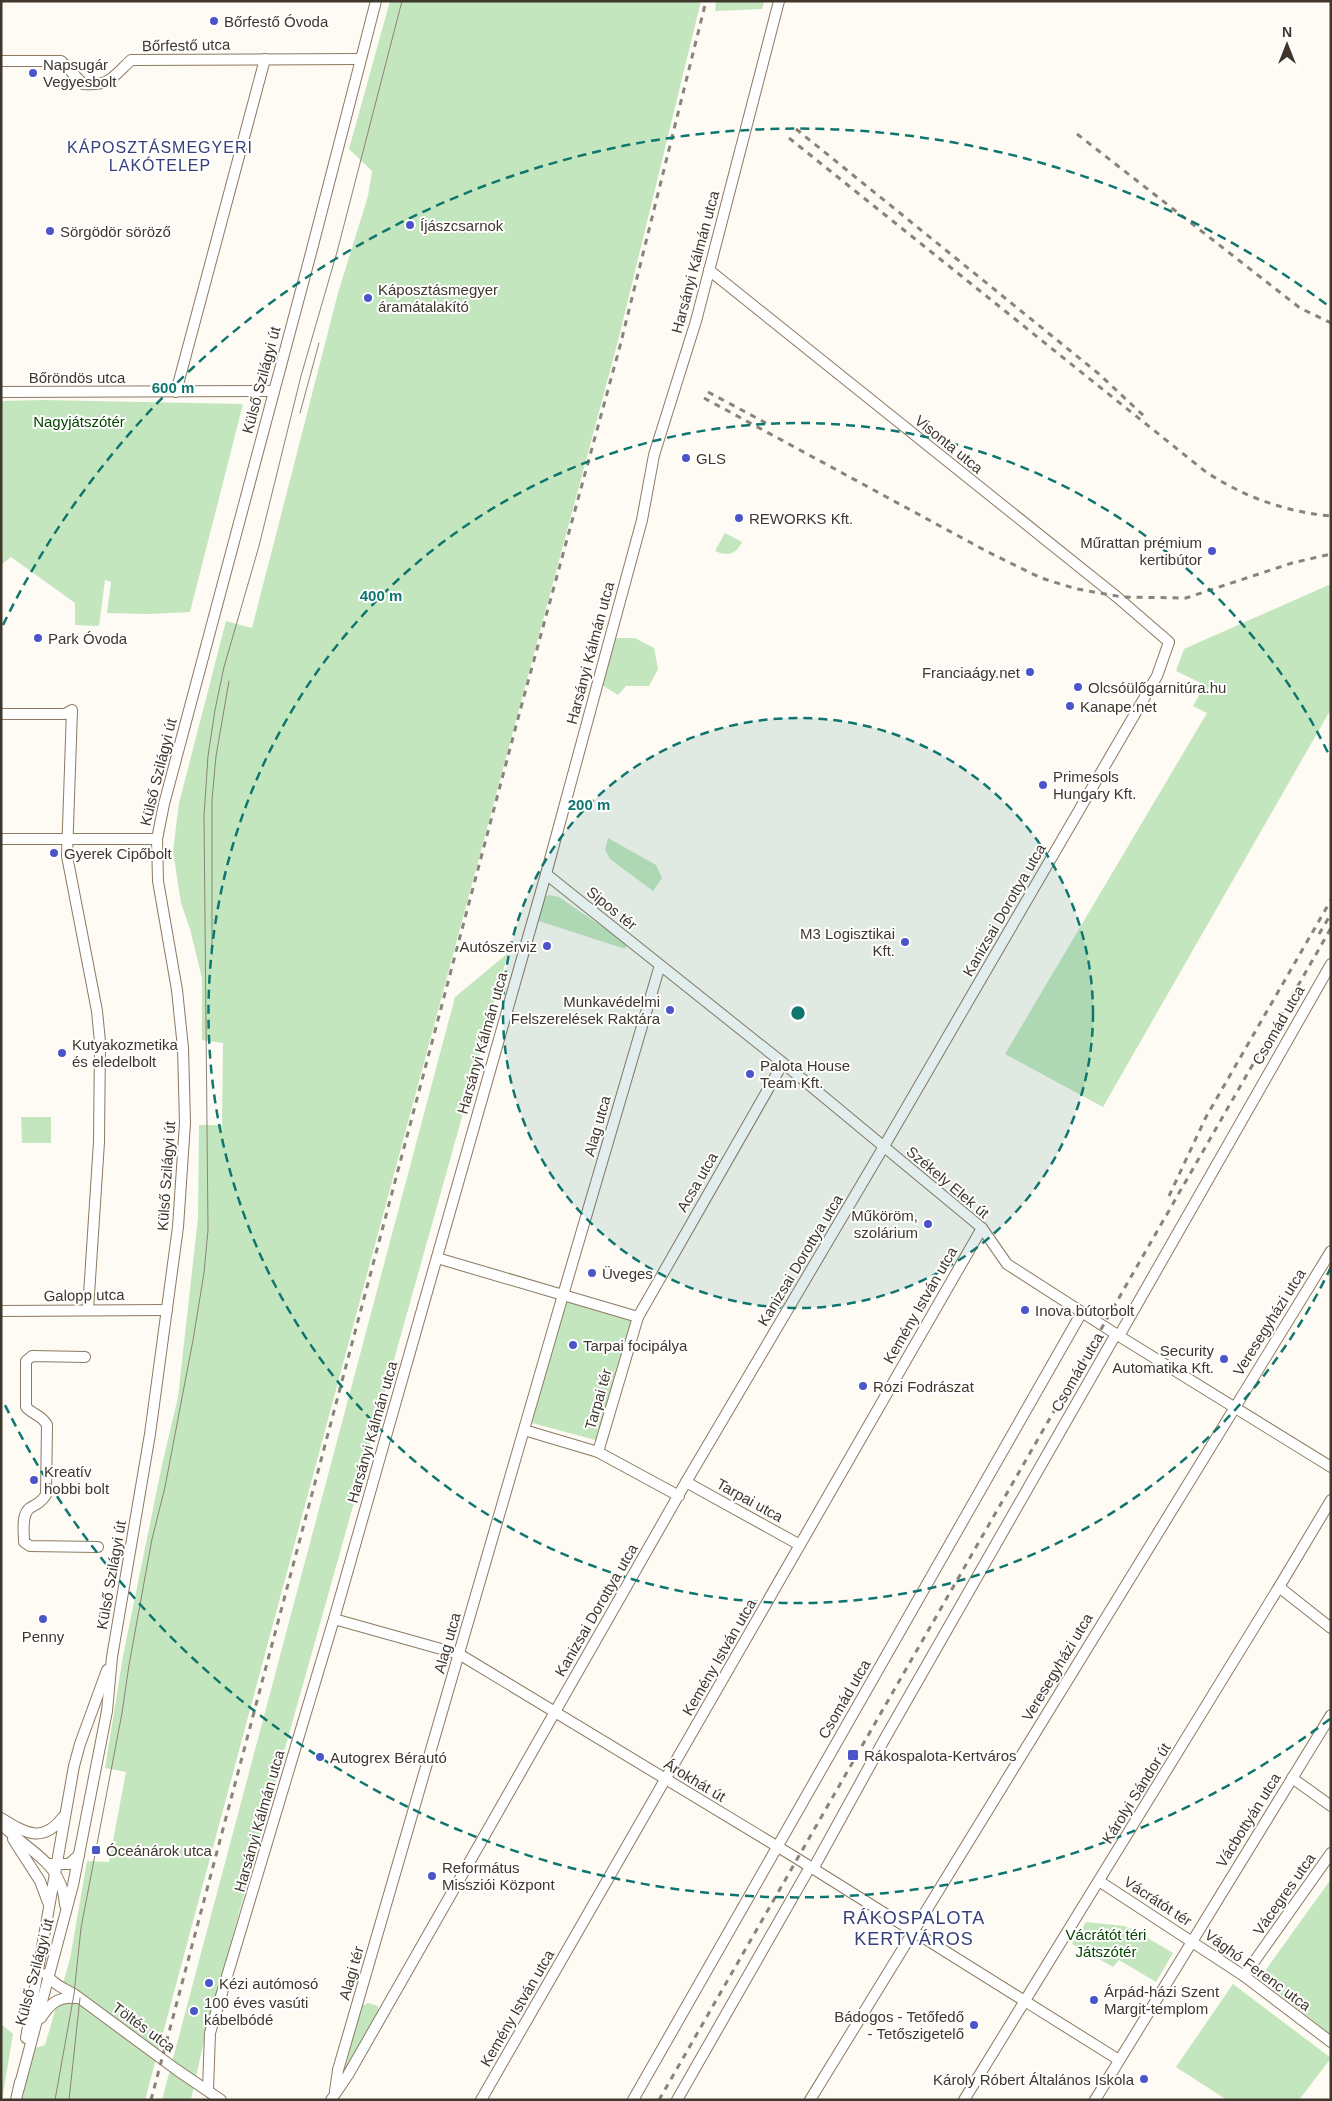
<svg xmlns="http://www.w3.org/2000/svg" width="1332" height="2101" viewBox="0 0 1332 2101" font-family="Arial,sans-serif">
  <rect width="100%" height="100%" fill="#fefaf4"/>
  <g fill="#c4e6be">
    <polygon points="390,1 701,1 617,345 145,2100 22,2100 29,2062 35,2048 45,2045 70,1959 87,1861 109,1862 126,1772 105,1768 123,1656 162,1465 178,1397 198,1218 199,1125 222,1125 223,1043 202,1040 202,978 190,929 181,903 173,851 179,803 226,621 252,628 338,293 368,196 372,171 349,149"/>
    <polygon points="716,1 764,1 762,9 715,11"/>
    <polygon points="43,400 243,404 190,612 149,614 107,613 111,582 105,580 99,626 75,625 75,603 11,557 1,565 1,401"/>
    <path d="M725 533 742 542C736 554 728 557 715 551Z"/>
    <polygon points="1331,584 1331,709 1103,1107 1005,1054 1207,713 1193,706 1205,685 1176,671 1184,649"/>
    <polygon points="613,638 635,638 654,648 658,669 649,686 626,686 618,695 602,685"/>
    <polygon points="608,838 656,865 662,878 653,891 610,859 605,850"/>
    <polygon points="549,895 559,897 627,944 625,949 536,920 542,898"/>
    <polygon points="508,953 207,2027 191,2100 162,2100 455,997"/>
    <polygon points="21,1117 51,1117 51,1143 22,1143"/>
    <polygon points="565,1300 632,1318 599,1441 532,1423"/>
    <polygon points="1331,1879 1331,2035 1260,1978"/>
    <polygon points="1086,1922 1124,1926 1136,1931 1173,1953 1156,1982 1119,1960 1113,1967 1072,1944"/>
    <polygon points="1233,1984 1331,2058 1299,2100 1227,2100 1176,2067"/>
    <polygon points="368,2003 378,2006 378,2012 355,2056 345,2069 361,2006"/>
    <polygon points="1,2024 13,2034 2,2100 1,2100"/>
  </g>
  <g fill="none" stroke-linecap="round" stroke-linejoin="round">
    <defs>
      <g id="minor">
        <path d="M1 61H61L83 84C110 86 112 78 131 60L360 59"/>
        <polyline points="1,392 273,391"/>
        <polyline points="176,392 265,59"/>
        <polyline points="1,714 65,714 72,710 67,856 97,1011 100,1042 99,1142 88,1310"/>
        <polyline points="1,839 157,839"/>
        <polyline points="546,874 783,1063 982,1228 1007,1264 1119,1336 1331,1467"/>
        <polyline points="437,1258 563,1295 660,965"/>
        <polyline points="1,1311 167,1310"/>
        <polyline points="638,1317 783,1063"/>
        <polyline points="1119,1336 1331,964"/>
        <path d="M85 1357 32 1356 26 1361V1407C33 1415 42 1415 47 1425L46 1495C41 1502 37 1504 30 1508 21 1514 24 1532 24 1542L30 1546 98 1547"/>
        <polyline points="598,1452 679,1496"/>
        <polyline points="686,1482 800,1545"/>
        <polyline points="1279,1587 1331,1628"/>
        <polyline points="334,1619 459,1654 793,1856 1119,2060"/>
        <polyline points="1292,1778 1331,1806"/>
        <path d="M1 1818C25 1833 43 1844 63 1817"/>
        <path d="M1 1824C27 1851 63 1862 65 1905"/>
        <polyline points="13,1839 40,1881 49,1905"/>
        <polyline points="50,1864 69,1864 79,1855"/>
        <polyline points="813,1869 884,1740 1116,1334"/>
        <polyline points="1099,1881 1244,1976 1331,2042"/>
        <path d="M46 1974C52 1983 64 1989 74 1994L177 2070 221 2100"/>
        <polyline points="1244,1976 1331,1853"/>
        <path d="M41 2018C50 2003 59 1996 77 1998"/>
        <polyline points="26,2038 74,1766 80,1744 107,1670"/>
        <polyline points="19,2088 73,1885 107,1711 112,1657 150,1434 178,1227 185,1123 183,1048 177,990 158,881 157,839 164,804 311,253 376,1"/>
        <polyline points="208,2089 210,2033 334,1619 546,874 642,520 654,455 696,321 779,1"/>
        <polyline points="335,2091 338,2070 563,1295 638,1317 598,1452 524,1430"/>
        <polyline points="16,2100 20,2082"/>
        <polyline points="331,2100 348,2075 686,1482 883,1148 1157,676 1169,642 1117,597 709,270"/>
        <polyline points="481,2100 982,1228"/>
        <polyline points="633,2100 1082,1312"/>
        <polyline points="677,2100 810,1867"/>
        <polyline points="810,2100 1331,1251"/>
        <polyline points="964,2100 1279,1587 1331,1500"/>
        <polyline points="1095,2100 1331,1715"/>
      </g>
    </defs>
    <use href="#minor" stroke="#8c7a61" stroke-width="12"/>
    <use href="#minor" stroke="#fff" stroke-width="10"/>
    <g stroke="#8a837a" stroke-width="1">
      <polyline points="300,413 319,343"/>
      <polyline points="212,955 212,800 216,756 229,681"/>
      <polyline points="55,2100 74,1994 81,1928 122,1713 129,1665 152,1539 165,1487 193,1340 204,1273 208,1230 204,816 208,756 215,710 224,667 259,546 301,376 337,252 402,1"/>
      <polyline points="69,2100 80,1998"/>
    </g>
    <g stroke="#8a837a" stroke-width="3" stroke-dasharray="6 6" stroke-linecap="butt">
      <polyline points="796,129 1099,374 1145,417"/>
      <polyline points="1077,134 1300,308 1331,323"/>
      <path d="M789 138 1206 472C1244 497 1286 512 1331 516"/>
      <polyline points="708,392 766,423"/>
      <polyline points="704,398 988,552 1041,578 1077,589 1122,597 1186,598 1292,563 1331,554"/>
      <polyline points="1319,934 1331,914"/>
      <polyline points="1169,1196 1206,1117 1331,900"/>
      <polyline points="151,2100 520,711 620,346 706,1"/>
      <polyline points="659,2100 1331,928"/>
    </g>
  </g>
  <circle cx="798" cy="1013" r="295" fill="#0f766e" fill-opacity=".12"/>
  <g fill="none" stroke="#0f766e" stroke-width="2.5" stroke-dasharray="9 6">
    <circle cx="798" cy="1013" r="295"/>
    <path d="M1331 1267A590 590 0 1 1 1331 759"/>
    <path d="M1330 1719A884 884 0 0 1 3 1401M3 625A884 884 0 0 1 1330 307"/>
  </g>
  <g fill="#4b55ca" stroke="#fff" stroke-width="2">
    <circle cx="214" cy="21" r="5"/>
    <circle cx="33" cy="73" r="5"/>
    <circle cx="410" cy="225" r="5"/>
    <circle cx="50" cy="231" r="5"/>
    <circle cx="368" cy="298" r="5"/>
    <circle cx="686" cy="458" r="5"/>
    <circle cx="739" cy="518" r="5"/>
    <circle cx="1212" cy="551" r="5"/>
    <circle cx="38" cy="638" r="5"/>
    <circle cx="1030" cy="672" r="5"/>
    <circle cx="1078" cy="687" r="5"/>
    <circle cx="1070" cy="706" r="5"/>
    <circle cx="1043" cy="785" r="5"/>
    <circle cx="54" cy="853" r="5"/>
    <circle cx="905" cy="942" r="5"/>
    <circle cx="547" cy="946" r="5"/>
    <circle cx="670" cy="1010" r="5"/>
    <circle cx="62" cy="1053" r="5"/>
    <circle cx="750" cy="1074" r="5"/>
    <circle cx="928" cy="1224" r="5"/>
    <circle cx="592" cy="1273" r="5"/>
    <circle cx="1025" cy="1310" r="5"/>
    <circle cx="573" cy="1345" r="5"/>
    <circle cx="1224" cy="1359" r="5"/>
    <circle cx="863" cy="1386" r="5"/>
    <circle cx="34" cy="1480" r="5"/>
    <circle cx="43" cy="1619" r="5"/>
    <rect x="847" y="1749" width="12" height="12" rx="2.5"/>
    <circle cx="320" cy="1757" r="5"/>
    <rect x="91" y="1845" width="10" height="10" rx="2.5"/>
    <circle cx="432" cy="1876" r="5"/>
    <circle cx="209" cy="1983" r="5"/>
    <circle cx="1094" cy="2000" r="5"/>
    <circle cx="194" cy="2011" r="5"/>
    <circle cx="974" cy="2025" r="5"/>
    <circle cx="1144" cy="2079" r="5"/>
  </g>
  <g text-anchor="middle" dominant-baseline="central" stroke-width="4" stroke-linejoin="round" paint-order="stroke">
    <g font-size="15" fill="#3f372c" stroke="#fff" text-anchor="start">
      <text x="224" y="21">Bőrfestő Óvoda</text>
      <text x="43" y="64">Napsugár<tspan x="43" dy="17">Vegyesbolt</tspan></text>
      <text x="420" y="225">Íjászcsarnok</text>
      <text x="60" y="231">Sörgödör söröző</text>
      <text x="378" y="289">Káposztásmegyer<tspan x="378" dy="17">áramátalakító</tspan></text>
      <text x="696" y="458">GLS</text>
      <text x="749" y="518">REWORKS Kft.</text>
      <text x="1202" y="542" text-anchor="end">Műrattan prémium<tspan x="1202" dy="17">kertibútor</tspan></text>
      <text x="48" y="638">Park Óvoda</text>
      <text x="1020" y="672" text-anchor="end">Franciaágy.net</text>
      <text x="1088" y="687">Olcsóülőgarnitúra.hu</text>
      <text x="1080" y="706">Kanape.net</text>
      <text x="1053" y="776">Primesols<tspan x="1053" dy="17">Hungary Kft.</tspan></text>
      <text x="64" y="853">Gyerek Cipőbolt</text>
      <text x="895" y="933" text-anchor="end">M3 Logisztikai<tspan x="895" dy="17">Kft.</tspan></text>
      <text x="537" y="946" text-anchor="end">Autószerviz</text>
      <text x="660" y="1001" text-anchor="end">Munkavédelmi<tspan x="660" dy="17">Felszerelések Raktára</tspan></text>
      <text x="72" y="1044">Kutyakozmetika<tspan x="72" dy="17">és eledelbolt</tspan></text>
      <text x="760" y="1065">Palota House<tspan x="760" dy="17">Team Kft.</tspan></text>
      <text x="918" y="1215" text-anchor="end">Műköröm,<tspan x="918" dy="17">szolárium</tspan></text>
      <text x="602" y="1273">Üveges</text>
      <text x="1035" y="1310">Inova bútorbolt</text>
      <text x="583" y="1345">Tarpai focipálya</text>
      <text x="1214" y="1350" text-anchor="end">Security<tspan x="1214" dy="17">Automatika Kft.</tspan></text>
      <text x="873" y="1386">Rozi Fodrászat</text>
      <text x="44" y="1471">Kreatív<tspan x="44" dy="17">hobbi bolt</tspan></text>
      <text x="43" y="1636" text-anchor="middle">Penny</text>
      <text x="864" y="1755">Rákospalota-Kertváros</text>
      <text x="330" y="1757">Autogrex Bérautó</text>
      <text x="106" y="1850">Óceánárok utca</text>
      <text x="442" y="1867">Református<tspan x="442" dy="17">Missziói Központ</tspan></text>
      <text x="219" y="1983">Kézi autómosó</text>
      <text x="1104" y="1991">Árpád-házi Szent<tspan x="1104" dy="17">Margit-templom</tspan></text>
      <text x="204" y="2002">100 éves vasúti<tspan x="204" dy="17">kábelbódé</tspan></text>
      <text x="964" y="2016" text-anchor="end">Bádogos - Tetőfedő<tspan x="964" dy="17">- Tetőszigetelő</tspan></text>
      <text x="1134" y="2079" text-anchor="end">Károly Róbert Általános Iskola</text>
    </g>
    <g font-size="15" fill="#3f372c" stroke="#fff">
      <text transform="translate(186 45) rotate(-1)">Bőrfestő utca</text>
      <text transform="translate(695 262) rotate(-75)">Harsányi Kálmán utca</text>
      <text x="77" y="377">Bőröndös utca</text>
      <text transform="translate(261 380) rotate(-75)">Külső Szilágyi út</text>
      <text transform="translate(949 444) rotate(39)">Visonta utca</text>
      <text transform="translate(590 653) rotate(-75)">Harsányi Kálmán utca</text>
      <text transform="translate(158 772) rotate(-76)">Külső Szilágyi út</text>
      <text transform="translate(612 908) rotate(39)">Sipos tér</text>
      <text transform="translate(1004 910) rotate(-60)">Kanizsai Dorottya utca</text>
      <text transform="translate(1278 1025) rotate(-60)">Csomád utca</text>
      <text transform="translate(482 1043) rotate(-74)">Harsányi Kálmán utca</text>
      <text transform="translate(597 1126) rotate(-74)">Alag utca</text>
      <text transform="translate(166 1176) rotate(-86)">Külső Szilágyi út</text>
      <text transform="translate(697 1182) rotate(-60)">Acsa utca</text>
      <text transform="translate(948 1182) rotate(40)">Székely Elek út</text>
      <text transform="translate(800 1260) rotate(-59)">Kanizsai Dorottya utca</text>
      <text transform="translate(84 1295) rotate(-1)">Galopp utca</text>
      <text transform="translate(920 1305) rotate(-60)">Kemény István utca</text>
      <text transform="translate(1269 1322) rotate(-58)">Veresegyházi utca</text>
      <text transform="translate(1077 1372) rotate(-60)">Csomád utca</text>
      <text transform="translate(598 1399) rotate(-74)">Tarpai tér</text>
      <text transform="translate(372 1432) rotate(-74)">Harsányi Kálmán utca</text>
      <text transform="translate(750 1500) rotate(29)">Tarpai utca</text>
      <text transform="translate(111 1575) rotate(-80)">Külső Szilágyi út</text>
      <text transform="translate(596 1610) rotate(-60)">Kanizsai Dorottya utca</text>
      <text transform="translate(447 1643) rotate(-74)">Alag utca</text>
      <text transform="translate(719 1657) rotate(-60)">Kemény István utca</text>
      <text transform="translate(1057 1667) rotate(-59)">Veresegyházi utca</text>
      <text transform="translate(844 1699) rotate(-60)">Csomád utca</text>
      <text transform="translate(695 1780) rotate(31)">Árokhát út</text>
      <text transform="translate(1136 1793) rotate(-58)">Károlyi Sándor út</text>
      <text transform="translate(1248 1820) rotate(-58)">Vácbottyán utca</text>
      <text transform="translate(259 1821) rotate(-74)">Harsányi Kálmán utca</text>
      <text transform="translate(1284 1894) rotate(-55)">Vácegres utca</text>
      <text transform="translate(1158 1901) rotate(33)">Vácrátót tér</text>
      <text transform="translate(1258 1970) rotate(36)">Vághó Ferenc utca</text>
      <text transform="translate(34 1972) rotate(-75)">Külső Szilágyi út</text>
      <text transform="translate(351 1973) rotate(-74)">Alagi tér</text>
      <text transform="translate(517 2008) rotate(-60)">Kemény István utca</text>
      <text transform="translate(144 2027) rotate(36)">Töltés utca</text>
    </g>
    <g font-size="15" fill="#064500" stroke="#fff">
      <text x="79" y="421">Nagyjátszótér</text>
      <text x="1106" y="1934">Vácrátót téri<tspan x="1106" dy="17">Játszótér</tspan></text>
    </g>
    <g font-size="16" letter-spacing="1" fill="#37407b" stroke="#fff">
      <text x="160" y="147">KÁPOSZTÁSMEGYERI<tspan x="160" dy="18">LAKÓTELEP</tspan></text>
    </g>
    <g font-size="18" letter-spacing="1" fill="#37407b" stroke="#fff">
      <text x="914" y="1918">RÁKOSPALOTA<tspan x="914" dy="21">KERTVÁROS</tspan></text>
    </g>
  </g>
  <circle cx="798" cy="1013" r="8" fill="#0f766e" stroke="#fff" stroke-width="2.5"/>
  <g font-size="15" text-anchor="middle" font-weight="bold" fill="#0f766e" stroke="#fff" stroke-width="4" stroke-linejoin="round" paint-order="stroke">
    <text x="173" y="393">600 m</text>
    <text x="381" y="601">400 m</text>
    <text x="589" y="810">200 m</text>
  </g>
  <rect width="1332" height="2101" fill="none" stroke="#3f372c" stroke-width="5"/>
  <g transform="translate(1287 45)" stroke="#ffffff" stroke-width="4" paint-order="stroke">
  <path d="M0-4L9 19L0 12L-9 19Z" fill="#3f372c"/>
  <text y="-8" font-size="14" font-weight="bold" text-anchor="middle" fill="#3f372c">N</text>
  </g>
</svg>
